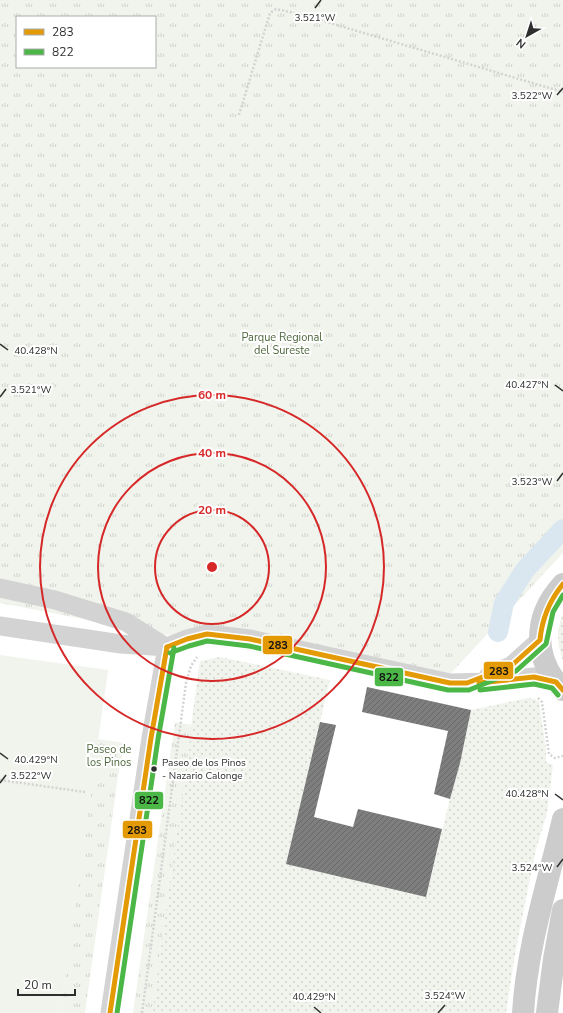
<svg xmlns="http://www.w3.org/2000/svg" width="563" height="1013" viewBox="0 0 563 1013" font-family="'Nunito Sans',sans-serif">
  <defs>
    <pattern id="grass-dots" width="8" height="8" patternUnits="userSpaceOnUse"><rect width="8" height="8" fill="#f0f4ec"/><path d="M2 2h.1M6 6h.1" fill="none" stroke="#ced2cb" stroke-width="1.8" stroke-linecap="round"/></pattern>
    <pattern id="park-tufts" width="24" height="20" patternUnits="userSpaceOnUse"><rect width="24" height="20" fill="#f0f4ec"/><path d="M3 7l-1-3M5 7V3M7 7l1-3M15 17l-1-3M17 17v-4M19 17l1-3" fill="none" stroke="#ced2cb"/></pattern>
    <pattern id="building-hatch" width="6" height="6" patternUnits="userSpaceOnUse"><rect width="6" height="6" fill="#7e7e7e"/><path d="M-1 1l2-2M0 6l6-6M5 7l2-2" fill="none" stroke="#686868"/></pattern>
  </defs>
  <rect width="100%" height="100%" fill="#fff"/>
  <g fill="url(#grass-dots)">
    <path d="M563 614V661C557 645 556 629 563 614Z"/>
    <polygon points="220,657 330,680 286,863 426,897 450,799 460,762 471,710 528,698 535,699 539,702 546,749 546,762 553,765 547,813 535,853 515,954 506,1013 152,1013 200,661"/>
  </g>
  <g fill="url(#park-tufts)" fill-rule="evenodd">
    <path d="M0 0H563V553L438 687 0 603ZM17 17H155V67H17Z"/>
    <polygon points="175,722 192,725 152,1013 133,1013"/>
    <polygon points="98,739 125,743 118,776 85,1013 60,1013"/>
  </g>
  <polygon fill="#f0f4ec" points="0,655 108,670 60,1013 0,1013"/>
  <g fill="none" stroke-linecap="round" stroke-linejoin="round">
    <polyline stroke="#dae6f0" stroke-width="20" points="498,632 504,603 525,570 563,529"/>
  </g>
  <g fill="url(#building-hatch)">
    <polygon points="367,687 471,710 460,763 450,799 434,794 448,731 362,712"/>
    <polygon points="320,722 336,725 314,817 353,827 358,809 442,829 426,897 286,864"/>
  </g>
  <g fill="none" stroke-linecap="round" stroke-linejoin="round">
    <g stroke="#d3d3d3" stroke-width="2.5" stroke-dasharray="2 2" stroke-linecap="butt">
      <polyline points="239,115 270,13 276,9 303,15 563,92"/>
      <polyline points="538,698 542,702 549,754 555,758 563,756"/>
      <polyline points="0,780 85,792"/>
      <polyline points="142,1013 186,683 191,666 197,657"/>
    </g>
    <g stroke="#d3d3d3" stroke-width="19">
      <polyline points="0,588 55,600 126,622 164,646"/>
      <polyline points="0,626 121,644 167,647 187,639 207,634 250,639 450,683 494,682 513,679 534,677 556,682"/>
      <polyline points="489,675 511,666 540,640"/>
      <polyline points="110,1013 151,738 167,647"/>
    </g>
    <g stroke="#ccc" stroke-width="22">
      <path d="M563 584C533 616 532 658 563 690"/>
      <path d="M523 1013C527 946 548 883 563 819"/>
      <polyline points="547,1013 554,959 563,910"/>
    </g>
    <defs>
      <g id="bus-1">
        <path d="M167 647 187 639 207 634 250 639 450 683H467L511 666 540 640C542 618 549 601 563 584"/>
        <polyline points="479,683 534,677 556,682 563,690"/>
        <polyline points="110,1013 151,738 167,647"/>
      </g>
      <g id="bus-2">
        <polyline points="170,653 189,646 207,641 249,646 448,690 469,690 516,671 546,644 553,612 563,595"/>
        <polyline points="480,690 534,684 552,688 558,695"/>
        <polyline points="117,1013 158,739 174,648"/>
      </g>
    </defs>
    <use href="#bus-1" stroke="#fff" stroke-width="8"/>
    <use href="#bus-2" stroke="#fff" stroke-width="8"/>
    <use href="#bus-1" stroke="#e39a05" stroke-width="5"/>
    <use href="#bus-2" stroke="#4ab747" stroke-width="5"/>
  </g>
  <path fill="none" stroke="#2e2e2e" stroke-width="1.5" d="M315 8 321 0M557 95 563 88M0 344 8 350M555 385 563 391M0 397 6 389M557 481 563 473M0 753 8 759M0 783 6 775M555 794 563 800M557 867 563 859M314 1007 321 1013M438 1013 445 1005"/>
  <g fill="none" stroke="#d62828" stroke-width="2">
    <circle cx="212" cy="567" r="57"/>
    <circle cx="212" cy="567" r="114"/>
    <circle cx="212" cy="567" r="172"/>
  </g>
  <circle fill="#2e2e2e" stroke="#fff" stroke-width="1.5" cx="154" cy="769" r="3.5"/>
  <g text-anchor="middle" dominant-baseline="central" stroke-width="4" stroke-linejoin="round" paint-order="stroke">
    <g font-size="10" fill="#2e2e2e" stroke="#fff" text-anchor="start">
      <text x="162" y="763">Paseo de los Pinos<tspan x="162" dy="13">- Nazario Calonge</tspan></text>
    </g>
    <g font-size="11" fill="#4e683e" stroke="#fff">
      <text x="282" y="337">Parque Regional<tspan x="282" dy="13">del Sureste</tspan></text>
      <text x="109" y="749">Paseo de<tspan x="109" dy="13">los Pinos</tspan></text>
    </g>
  </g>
  <g font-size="10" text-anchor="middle" fill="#2e2e2e" stroke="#fff" stroke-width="4" stroke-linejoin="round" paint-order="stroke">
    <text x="315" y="21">3.521°W</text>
    <text x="532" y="99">3.522°W</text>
    <text x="36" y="354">40.428°N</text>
    <text x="527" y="388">40.427°N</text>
    <text x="31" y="393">3.521°W</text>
    <text x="532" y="485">3.523°W</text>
    <text x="36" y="763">40.429°N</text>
    <text x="31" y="779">3.522°W</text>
    <text x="527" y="797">40.428°N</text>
    <text x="532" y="871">3.524°W</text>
    <text x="445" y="999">3.524°W</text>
    <text x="314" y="1000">40.429°N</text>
  </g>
  <circle cx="212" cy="567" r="6" fill="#d62828" stroke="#fff" stroke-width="2"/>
  <g font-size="12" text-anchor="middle" font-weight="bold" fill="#d62828" stroke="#fff" stroke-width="4" stroke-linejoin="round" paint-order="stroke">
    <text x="212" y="399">60 m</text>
    <text x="212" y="457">40 m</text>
    <text x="212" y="514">20 m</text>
  </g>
  <g stroke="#fff" stroke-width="1.5">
    <rect x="262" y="635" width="31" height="20" rx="4" fill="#e39a05"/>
    <rect x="483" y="661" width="31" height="19" rx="4" fill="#e39a05"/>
    <rect x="374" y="667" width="30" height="20" rx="4" fill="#4ab747"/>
    <rect x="134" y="791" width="30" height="19" rx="4" fill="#4ab747"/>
    <rect x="122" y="820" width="31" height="19" rx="4" fill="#e39a05"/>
  </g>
  <g font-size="11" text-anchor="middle" font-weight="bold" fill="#111">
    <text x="278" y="649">283</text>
    <text x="499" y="675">283</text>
    <text x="389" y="681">822</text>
    <text x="149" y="804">822</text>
    <text x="137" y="834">283</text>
  </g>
  <rect x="16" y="16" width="140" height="52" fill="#ffffff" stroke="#ababab"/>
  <rect x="24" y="29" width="20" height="6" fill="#e39a05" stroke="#ababab"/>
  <text x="52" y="36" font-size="12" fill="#2e2e2e">283</text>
  <rect x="24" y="49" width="20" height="6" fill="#4ab747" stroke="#ababab"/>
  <text x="52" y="56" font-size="12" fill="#2e2e2e">822</text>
  <g transform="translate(527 36) rotate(219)" stroke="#ffffff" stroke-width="3" paint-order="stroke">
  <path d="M0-3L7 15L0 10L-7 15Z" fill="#2e2e2e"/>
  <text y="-6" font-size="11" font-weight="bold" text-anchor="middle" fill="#2e2e2e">N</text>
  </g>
  <path d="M18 989v6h57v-6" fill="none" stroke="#2e2e2e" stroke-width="2"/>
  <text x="24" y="989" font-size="12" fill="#2e2e2e" stroke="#ffffff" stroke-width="3" paint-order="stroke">20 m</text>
</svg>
